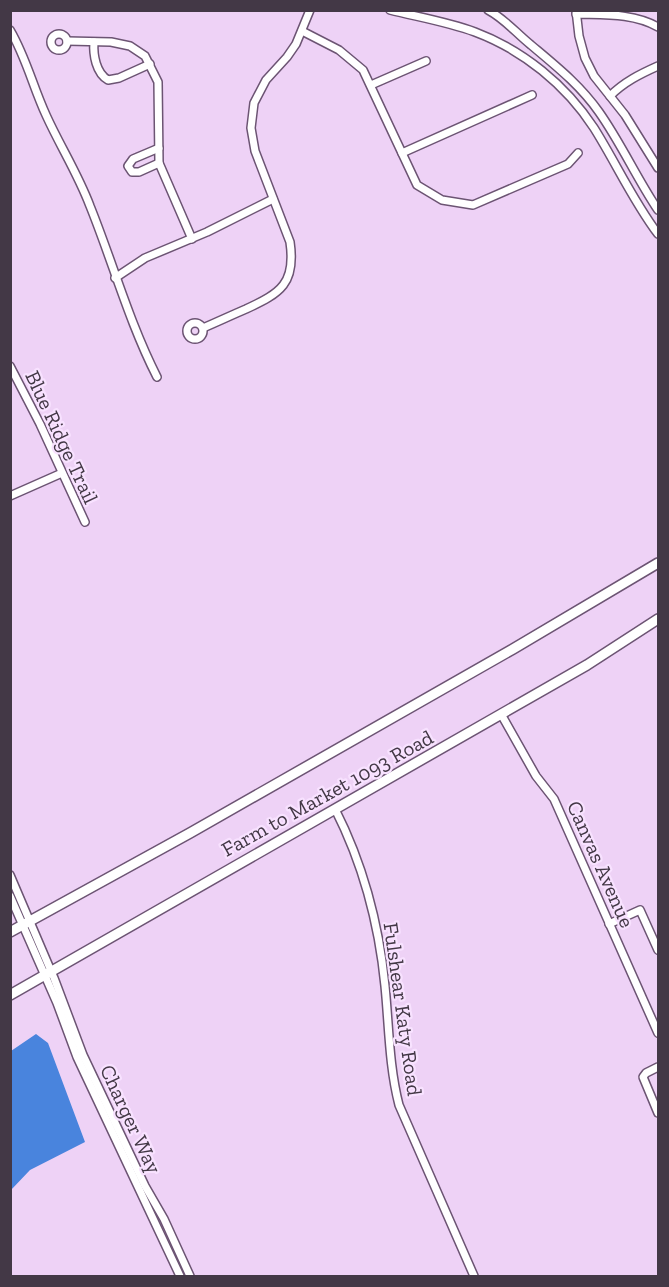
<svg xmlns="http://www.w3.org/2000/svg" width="669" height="1287" viewBox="0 0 669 1287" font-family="'Zilla Slab',serif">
  <rect width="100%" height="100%" fill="#eed2f6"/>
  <polygon fill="#4984dd" points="36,1034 48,1043 85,1142 30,1170 11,1190 11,1051"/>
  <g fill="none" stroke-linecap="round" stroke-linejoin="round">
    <defs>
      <g id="minor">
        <path d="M390 10C418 17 448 22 475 32 523 50 566 85 594 128 616 163 633 201 658 234"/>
        <path d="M488 10C505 19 516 33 531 45 556 66 580 85 599 112 621 143 637 179 658 210"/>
        <polyline points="576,10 579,36 585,58 594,76 625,115 658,168"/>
        <path d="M576 14C604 15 633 13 658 27"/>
        <path d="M10 30C26 57 33 87 46 115 60 146 78 174 90 206 113 263 129 322 157 377"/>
        <polyline points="302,31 339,50 363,70 417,185 442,200 473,205 568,164 578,153"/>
        <circle cx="59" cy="42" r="8"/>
        <polyline points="67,41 111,42 130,46 145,56 158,82 159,163 192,239"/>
        <path d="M94 42C93 55 96 73 108 80L119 78 150 64"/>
        <polyline points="371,85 426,61"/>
        <path d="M610 96C624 82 640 74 658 66"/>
        <polyline points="159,148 133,159 128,166 132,172 139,172 159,163"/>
        <polyline points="402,153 532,95"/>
        <polyline points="115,278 145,258 207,232 273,199"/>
        <circle cx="195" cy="331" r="8"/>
        <path d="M203 328C217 322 232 315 246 309 281 293 296 283 290 242L255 151 251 128 254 103 266 80 287 57 296 44 310 10"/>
        <polyline points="10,366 40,424 85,522"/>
        <polyline points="10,496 62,473"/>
        <polyline points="501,714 536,776 554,799 658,1033"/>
        <path d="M335 809C363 864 379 925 385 986 389 1026 389 1066 399 1105L474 1276"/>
        <polyline points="10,875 54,978 83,1055 145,1186 164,1219 190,1276"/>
        <polyline points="10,896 57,1003 77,1057 180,1276"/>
        <polyline points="609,924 640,910 658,950"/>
        <polyline points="658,1067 646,1073 643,1077 658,1113"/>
      </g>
      <g id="major">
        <polyline points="10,932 190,833 513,649 658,563"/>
        <polyline points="10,995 587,665 658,619"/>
      </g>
    </defs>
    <use href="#minor" stroke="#6c5473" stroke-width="10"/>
    <use href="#major" stroke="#6c5473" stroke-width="12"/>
    <use href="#minor" stroke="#fff" stroke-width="7"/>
    <use href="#major" stroke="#fff" stroke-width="9"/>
  </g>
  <g text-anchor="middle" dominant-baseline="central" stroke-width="4.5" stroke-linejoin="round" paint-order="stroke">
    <g font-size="21" fill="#433846" stroke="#f8e2ff">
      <text transform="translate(62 437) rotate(65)">Blue Ridge Trail</text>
      <text transform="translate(327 793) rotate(-29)">Farm to Market 1093 Road</text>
      <text transform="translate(601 864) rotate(66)">Canvas Avenue</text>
      <text transform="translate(403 1009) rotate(82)">Fulshear Katy Road</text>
      <text transform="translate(131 1119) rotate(65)">Charger Way</text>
    </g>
  </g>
  <rect width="669" height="1287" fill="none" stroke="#433846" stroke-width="24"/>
</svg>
